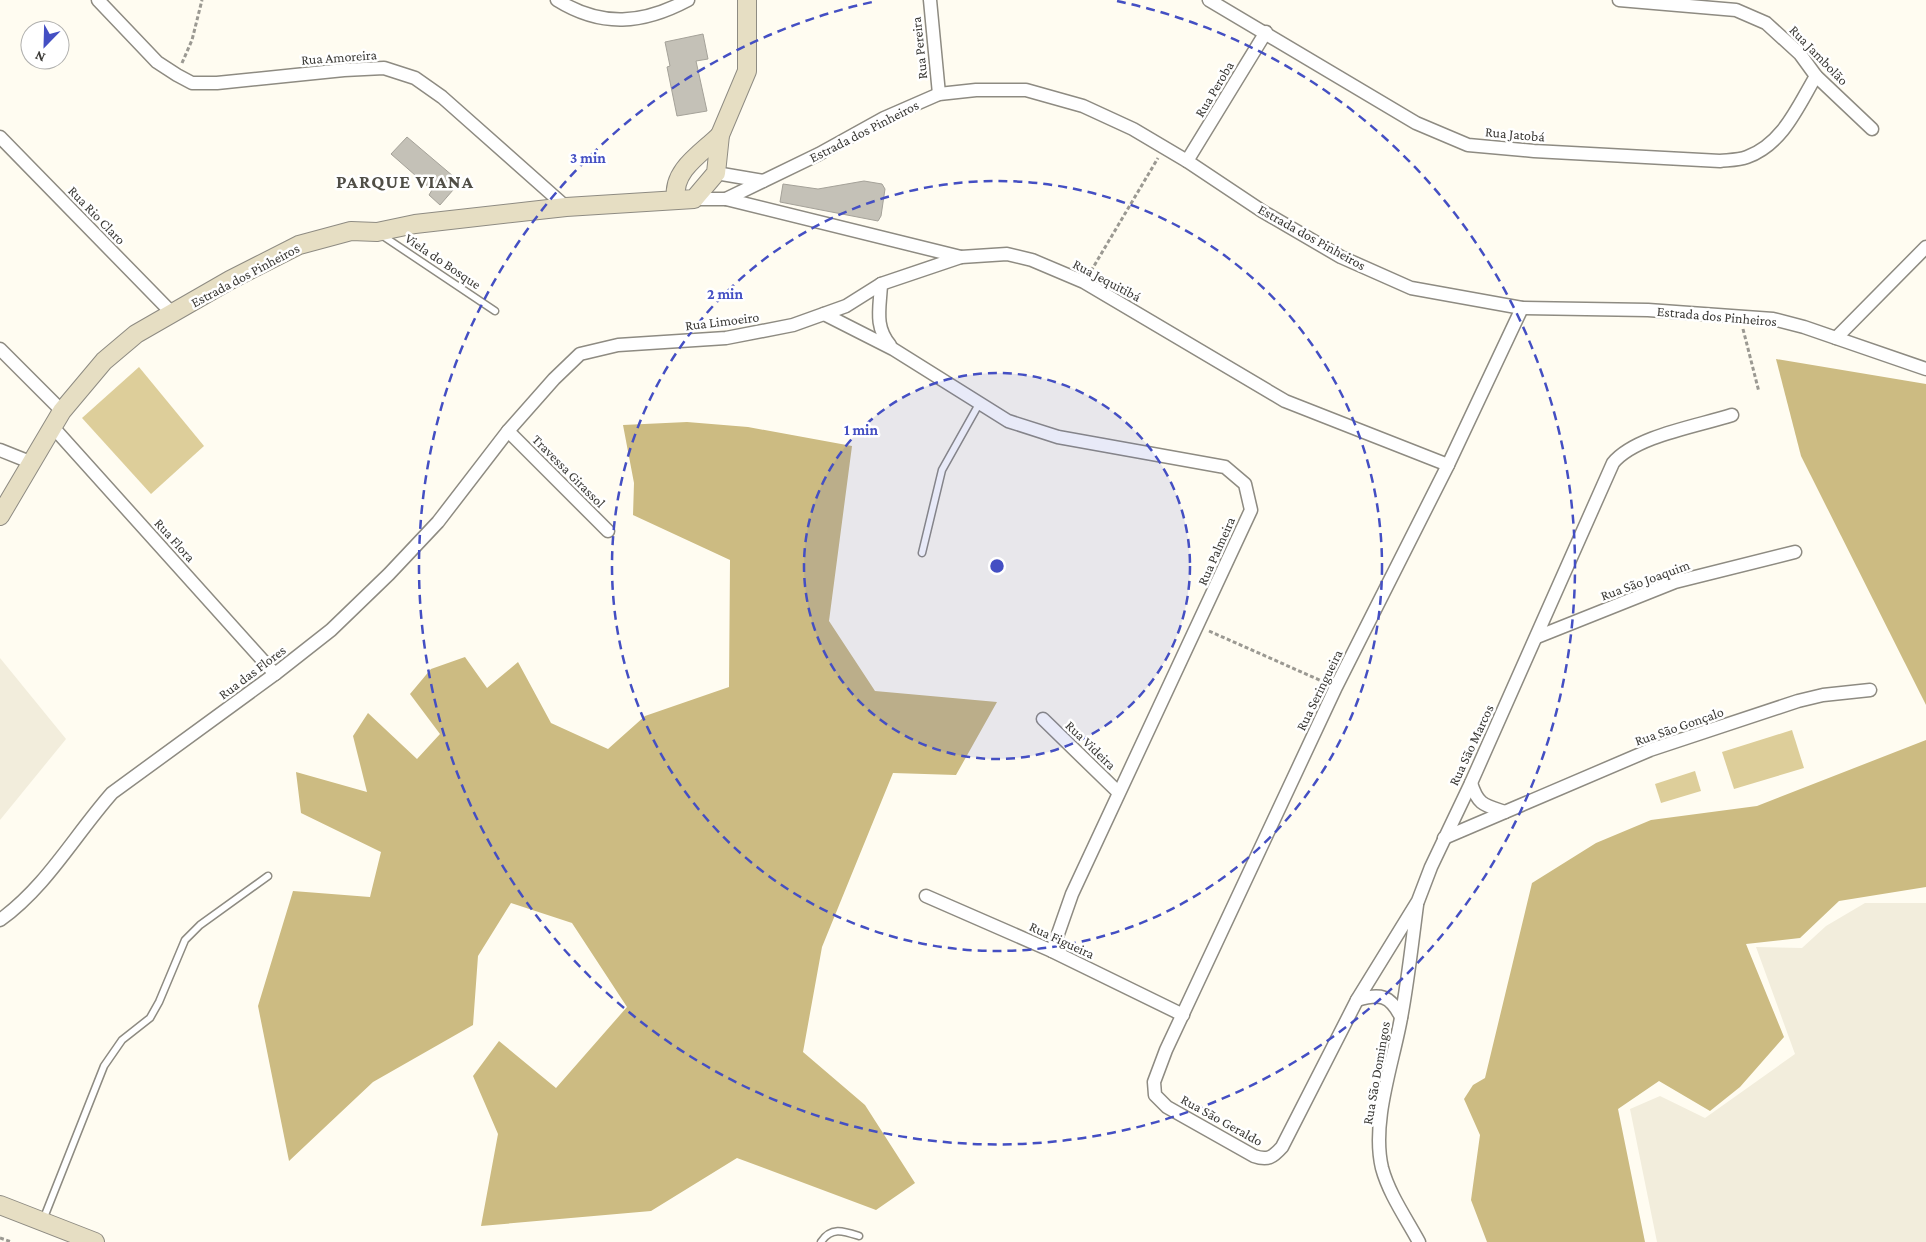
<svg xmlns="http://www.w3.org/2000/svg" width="1926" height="1242" viewBox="0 0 1926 1242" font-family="'Crimson Pro',serif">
  <rect width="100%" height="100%" fill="#fffcf1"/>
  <g fill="#f2eddc">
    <polygon points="0,658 66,739 0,820"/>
    <polygon points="1865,903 1926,903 1926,1242 1657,1242 1630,1109 1660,1096 1705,1118 1795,1054 1756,947 1802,948 1826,926"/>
  </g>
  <g fill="#ddce9a">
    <polygon points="139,367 204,446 151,494 82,418"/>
    <polygon points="1792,730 1804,768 1734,789 1722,752"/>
    <polygon points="1695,771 1701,791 1661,803 1655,784"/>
  </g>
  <g fill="#ccbb82">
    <polygon points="1776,359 1926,384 1926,705 1801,456"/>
    <polygon points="687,422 748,427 852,446 829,621 875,691 997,702 956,775 893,773 822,947 803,1052 865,1105 915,1183 876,1210 737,1158 651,1211 481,1226 498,1134 473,1076 499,1041 556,1088 627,1007 572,923 511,903 478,956 473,1025 373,1082 289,1161 258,1006 293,891 370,897 381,852 301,813 296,772 367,792 353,736 368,713 417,759 440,734 410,694 431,669 465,657 487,688 518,662 551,723 608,749 645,716 729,687 730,560 633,515 634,483 623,425"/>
    <polygon points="1926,740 1926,887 1839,901 1800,938 1746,944 1784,1037 1740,1087 1710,1111 1659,1081 1618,1109 1645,1242 1487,1242 1471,1200 1480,1135 1464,1099 1473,1085 1485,1078 1532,883 1596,843 1651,820 1757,806"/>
  </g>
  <g fill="#c4c1b7" stroke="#a5a299">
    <polygon points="703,34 708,59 696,61 707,111 677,116 667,67 670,66 665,42"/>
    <polygon points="407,137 460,182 440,205 429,195 432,190 391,154"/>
    <polygon points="864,181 882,184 885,189 881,216 878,221 780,202 783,184 818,189"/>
  </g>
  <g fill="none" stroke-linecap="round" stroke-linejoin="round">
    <defs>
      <g id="service">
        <polyline points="380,234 495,311"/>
        <polyline points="922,553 942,470 979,404"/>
        <polyline points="43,1220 104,1066 122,1040 150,1018 159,1002 185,940 200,925 268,876"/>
        <path d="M821 1242C831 1226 844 1231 859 1236"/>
      </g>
      <g id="minor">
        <polyline points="98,0 157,62 177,75 192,83 217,83 344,70 384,68 415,78 442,97 566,207"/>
        <path d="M557 0C602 28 643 24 688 0"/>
        <polyline points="930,0 939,94"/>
        <path d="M1209 0 1416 123 1468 145 1534 151 1720 161C1729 160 1739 160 1747 157 1783 144 1798 106 1816 76"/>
        <polyline points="1619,0 1736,10 1766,23 1800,54 1816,76 1872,129"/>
        <polyline points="0,137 173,314"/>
        <polyline points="1187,161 1266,32"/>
        <polyline points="716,173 763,181"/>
        <polyline points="694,199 726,199 819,154 884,118 939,94 976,90 1026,90 1083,106 1133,129 1187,161 1262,211 1341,257 1411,288 1522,308 1648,310 1773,319 1804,327 1926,369"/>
        <polyline points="726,199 961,257 1007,254 1032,260 1084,282 1285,401 1448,465"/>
        <path d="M881 284C880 308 874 326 890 345"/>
        <path d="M1522 308 1448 465 1336 687 1166 1050 1154 1082 1155 1095 1167 1107 1254 1156C1268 1161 1273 1157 1282 1147L1357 1000 1418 901 1431 867 1471 783 1613 463C1635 436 1698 426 1732 415"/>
        <polyline points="824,314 893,349 1008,421 1058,437 1225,467 1245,484 1251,510 1072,894 1052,951"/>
        <polyline points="1836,338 1926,247"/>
        <polyline points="0,349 62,411"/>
        <polyline points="52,426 275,674"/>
        <polyline points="508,431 608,531"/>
        <polyline points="0,450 30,462"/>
        <polyline points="1537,637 1675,582 1795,552"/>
        <polyline points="1043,719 1118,792"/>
        <path d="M1471 783C1478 805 1484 805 1505 812"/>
        <polyline points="1444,838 1650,750 1798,701 1823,695 1870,690"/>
        <polyline points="926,896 1052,951 1183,1015"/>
        <path d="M1417 905C1412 943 1408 981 1401 1018 1393 1063 1371 1122 1382 1168 1389 1194 1406 1218 1419 1242"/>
        <path d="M0 920C47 886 74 836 112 793L275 674 331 630 389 574 438 522 508 431 554 379 580 354 618 345 726 338 793 325 846 306 881 284 961 257"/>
        <path d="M1357 1000C1380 993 1390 995 1401 1017"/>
      </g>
      <g id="secondary">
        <path d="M676 198C672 170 702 153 720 135"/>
        <polyline points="0,516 62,411 104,361 136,334 230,280 299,245 351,231 377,232 415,224 566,207 694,199 716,173 720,135 747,71 747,0"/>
        <polyline points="0,1205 95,1242"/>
      </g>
    </defs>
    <use href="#service" stroke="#8e8b82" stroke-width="9"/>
    <use href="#minor" stroke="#8e8b82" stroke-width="15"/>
    <use href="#secondary" stroke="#8e8b82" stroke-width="20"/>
    <g stroke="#9b9992" stroke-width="3" stroke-dasharray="4 2.5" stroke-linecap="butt">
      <polyline points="182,63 192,40 202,0"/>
      <polyline points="1091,271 1158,158"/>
      <polyline points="1743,329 1759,392"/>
      <polyline points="1209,631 1324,682"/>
      <polyline points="0,1238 12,1242"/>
    </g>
    <use href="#service" stroke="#fff" stroke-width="6"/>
    <use href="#minor" stroke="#fff" stroke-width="12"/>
    <use href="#secondary" stroke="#e6dec3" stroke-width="18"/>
  </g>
  <circle cx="997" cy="566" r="193" fill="#444fc3" fill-opacity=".12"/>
  <g fill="none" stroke="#444fc3" stroke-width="2.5" stroke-dasharray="9 6">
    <circle cx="997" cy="566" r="193"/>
    <circle cx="997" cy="566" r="385"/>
    <path d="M1117 1A578 578 0 1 1 877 1"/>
  </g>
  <g text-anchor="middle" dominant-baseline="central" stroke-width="5" stroke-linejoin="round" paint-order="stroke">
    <g font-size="14" fill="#3a3935" stroke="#fff">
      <text transform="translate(919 48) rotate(-96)">Rua Pereira</text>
      <text transform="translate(1819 55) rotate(46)">Rua Jambolão</text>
      <text transform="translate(339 57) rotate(-4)">Rua Amoreira</text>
      <text transform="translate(1214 89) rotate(-59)">Rua Peroba</text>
      <text transform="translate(864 131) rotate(-27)">Estrada dos Pinheiros</text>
      <text transform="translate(1515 134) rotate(5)">Rua Jatobá</text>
      <text transform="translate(97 215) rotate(46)">Rua Rio Claro</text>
      <text transform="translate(1312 237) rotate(29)">Estrada dos Pinheiros</text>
      <text transform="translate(443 261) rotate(34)">Viela do Bosque</text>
      <text transform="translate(245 275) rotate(-28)">Estrada dos Pinheiros</text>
      <text transform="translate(1107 280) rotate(28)">Rua Jequitibá</text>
      <text transform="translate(1717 316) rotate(5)">Estrada dos Pinheiros</text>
      <text transform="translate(722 321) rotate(-7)">Rua Limoeiro</text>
      <text transform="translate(569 471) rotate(45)">Travessa Girassol</text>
      <text transform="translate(175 540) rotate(48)">Rua Flora</text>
      <text transform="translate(1216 551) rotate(-66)">Rua Palmeira</text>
      <text transform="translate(1645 580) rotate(-20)">Rua São Joaquim</text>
      <text transform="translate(252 672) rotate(-37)">Rua das Flores</text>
      <text transform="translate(1319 690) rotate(-64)">Rua Seringueira</text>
      <text transform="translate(1679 726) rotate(-19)">Rua São Gonçalo</text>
      <text transform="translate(1091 745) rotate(44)">Rua Videira</text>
      <text transform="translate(1471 745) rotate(-65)">Rua São Marcos</text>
      <text transform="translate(1062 940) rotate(25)">Rua Figueira</text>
      <text transform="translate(1376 1073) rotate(-80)">Rua São Domingos</text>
      <text transform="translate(1222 1120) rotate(29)">Rua São Geraldo</text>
    </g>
    <g font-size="19" font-weight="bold" letter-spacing="1" fill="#504e46" stroke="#fff">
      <text x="405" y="181">PARQUE VIANA</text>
    </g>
  </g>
  <circle cx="997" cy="566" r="8" fill="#444fc3" stroke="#fff" stroke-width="2.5"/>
  <g font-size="15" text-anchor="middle" font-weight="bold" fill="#444fc3" stroke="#fff" stroke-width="5" stroke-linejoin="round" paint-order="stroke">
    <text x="588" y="163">3 min</text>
    <text x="725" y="299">2 min</text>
    <text x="861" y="435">1 min</text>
  </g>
  <g transform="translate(45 45) rotate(203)"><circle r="24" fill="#ffffff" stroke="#b0b0ae"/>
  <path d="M0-4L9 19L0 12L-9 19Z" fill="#444fc3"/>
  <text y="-8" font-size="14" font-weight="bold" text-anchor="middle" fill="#3a3935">N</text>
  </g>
</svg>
